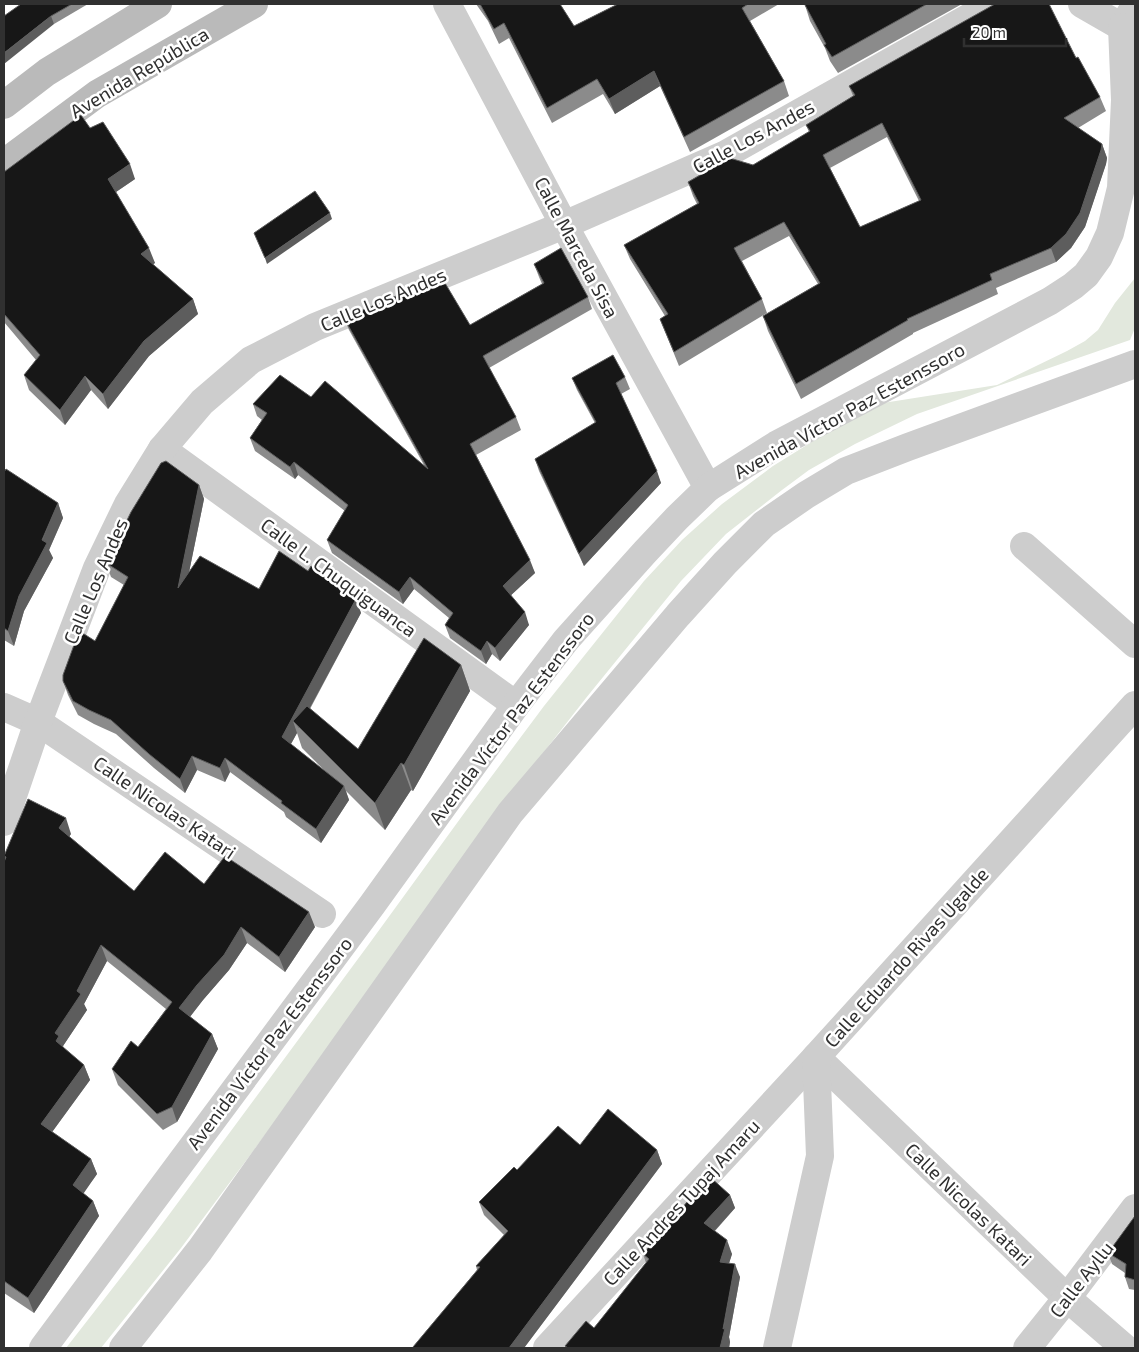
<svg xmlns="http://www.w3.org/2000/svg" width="1139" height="1352" viewBox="0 0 1139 1352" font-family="'Exo 2',sans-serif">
  <rect width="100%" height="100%" fill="#fff"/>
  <polygon fill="#e2e8dd" points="1135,278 1135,328 1130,340 917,414 855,444 809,470 782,490 726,534 681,581 586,698 540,757 364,1002 181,1248 101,1348 66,1348 154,1235 369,944 465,812 544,706 644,581 682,540 722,504 773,466 831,430 883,403 997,385 1067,351 1085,341 1098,330 1115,303"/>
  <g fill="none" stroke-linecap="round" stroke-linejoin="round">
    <g stroke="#cdcdcd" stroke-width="28">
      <polyline points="447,4 564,225 708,488"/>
      <polyline points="1082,4 1122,27"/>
      <polyline points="1122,27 1135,6"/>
      <polyline points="162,449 516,705"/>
      <polyline points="1024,546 1135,644"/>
      <polyline points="4,707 38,722 322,914"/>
      <polyline points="4,822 38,722 97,568 128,504 162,449 202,402 251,360 315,327 564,225 726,154 993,4"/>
      <polyline points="43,1348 372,905 516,705 566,640 645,552 677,518 708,488 776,445 1050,301 1073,286 1086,275 1099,257 1110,233 1121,188 1125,100 1122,27"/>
      <polyline points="123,1348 200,1250 510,813 678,615 725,563 764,524 806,495 846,471 908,447 1135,364"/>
      <polyline points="547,1348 816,1057 1067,1298 1125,1348"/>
      <polyline points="1027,1348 1067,1298 1135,1208"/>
    </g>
    <polyline stroke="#cdcdcd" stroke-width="28" points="777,1348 820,1156 816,1057 1135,705"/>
    <g stroke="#bababa" stroke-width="28">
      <polyline points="4,105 47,72 158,4"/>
      <polyline points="4,163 97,94 254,4"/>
    </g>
  </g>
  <g fill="#8b8b8b" fill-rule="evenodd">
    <polygon points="21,4 88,4 54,24"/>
    <polygon points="476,4 560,4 574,26 618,4 779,4 750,21 784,81 789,96 690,152 660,86 615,114 603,94 552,123 509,38 499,44 488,21"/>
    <polygon points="807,4 962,4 838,73 830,61 825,48 810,21 805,5"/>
    <path d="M1076 58 1100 97 1106 111 1078 128 1102 144 1107 158 1106 164 1085 227 1071 248 1056 262 996 288 998 294 913 333V334L801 399 768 331 763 316 818 284 789 236 742 261 762 299 767 313 679 366 660 319 665 316 630 259 624 245 697 204 693 196 688 182 701 174 698 167 753 165 809 132 806 125 853 96 849 86ZM887 137 919 201 860 227 830 168Z"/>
    <polygon points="90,128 135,179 116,192 155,263 153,264 193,299 198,314 149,356 108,409 91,390 65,425 29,390 24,375 36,360 4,322 4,172"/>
    <polygon points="534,264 588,297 592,309 489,368 516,417 521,430 476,455 535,573 511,595 529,625 500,661 492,654 486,664 450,638 445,625 449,618 414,589 403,604 332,553 327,540 345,511 298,475 295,479 255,451 250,438 262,420 257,416 253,404 311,397 424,465 349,330 344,318 470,325 542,284 539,277"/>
    <polygon points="625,377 630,389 621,394 661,483 584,566 539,471 535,459 595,423 577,390 572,378"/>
    <polygon points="4,472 58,503 63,518 49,550 53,558 24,611 14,646 4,640"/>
    <path d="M199 485 204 499 189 572 259 589 308 571 356 599 361 613 310 709 358 749 461 665 470 691 413 791 411 790 385 830 346 791 349 800 321 843 286 817 284 812 230 772 225 782 197 770 185 793 154 768 116 734 94 724 78 715 68 695 63 681 95 641 124 585 111 577 106 563ZM297 733 302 748 328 774 291 744Z"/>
    <polygon points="71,834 69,836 134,891 204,884 315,927 285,972 247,943 229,970 203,1000 190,1017 212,1034 218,1049 177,1122 163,1130 118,1085 112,1069 138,1047 166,1009 107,961 84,1004 87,1010 63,1046 63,1048 84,1065 90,1080 52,1132 91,1159 97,1174 83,1193 93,1201 99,1216 34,1313 4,1293 4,862 5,859 4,856"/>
    <polygon points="580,1145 657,1150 662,1164 524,1348 414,1348 413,1347 477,1270 476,1266 504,1235 484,1215 479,1202 517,1170"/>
    <polygon points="730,1195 735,1208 715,1231 732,1254 729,1263 740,1277 729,1337 730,1342 729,1348 566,1348 565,1346 594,1328 646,1263 643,1254"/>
    <polygon points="1135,1216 1135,1290 1129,1289 1125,1277 1125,1273 1112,1264 1108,1253"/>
  </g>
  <g fill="#5d5d5d">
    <polygon points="51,16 54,24 4,64 4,53"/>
    <polygon points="654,71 660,86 615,114 609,99"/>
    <polygon points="1102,144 1107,158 1106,164 1085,227 1071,248 1056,262 1051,248"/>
    <polygon points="130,164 135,179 113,194 108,179"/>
    <polygon points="330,213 332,219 267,264 265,258"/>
    <polygon points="149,248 155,263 146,269 141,254"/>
    <polygon points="193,299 198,314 149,356 108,409 103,394 144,341"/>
    <polygon points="85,376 91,390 65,425 60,410"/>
    <polygon points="294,462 298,475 295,479 290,467"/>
    <polygon points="657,471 661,483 584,566 579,554"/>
    <polygon points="199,485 204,499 183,602 178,588"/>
    <polygon points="58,503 63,518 49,550 53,558 24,611 14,646 8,631 19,596"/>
    <polygon points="530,560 535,573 508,598 503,586"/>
    <polygon points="410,577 414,589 403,604 399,592"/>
    <polygon points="356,599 361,613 299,728 293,721 297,733 287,751 282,737"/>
    <polygon points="525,612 529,625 500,661 495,648"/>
    <polygon points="487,641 492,654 486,664 481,651"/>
    <polygon points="461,665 470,691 413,791 404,765"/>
    <polygon points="192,756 197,770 185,793 180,779"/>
    <polygon points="225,758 230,772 225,782 220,768"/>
    <polygon points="401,763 411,790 385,830 375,803"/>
    <polygon points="344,786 349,800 321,843 316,829"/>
    <polygon points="66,818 71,834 65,843 59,828"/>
    <polygon points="309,912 315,927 285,972 279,957"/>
    <polygon points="241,927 247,943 229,970 203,1000 185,1023 179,1008"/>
    <polygon points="101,945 107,961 84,1004 87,1010 63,1046 65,1051 56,1041 55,1033"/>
    <polygon points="212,1034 218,1049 177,1122 172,1107"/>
    <polygon points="84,1065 90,1080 47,1139 41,1124"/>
    <polygon points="657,1150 662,1164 524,1348 509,1348"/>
    <polygon points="91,1159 97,1174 79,1200 73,1185"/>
    <polygon points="730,1195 735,1208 709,1237 704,1223"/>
    <polygon points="93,1201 99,1216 34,1313 28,1298"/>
    <polygon points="727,1240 732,1254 725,1276 720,1262"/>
    <polygon points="735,1264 740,1277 729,1337 730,1342 729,1348 720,1348"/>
  </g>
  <g fill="#171717" stroke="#5d5d5d" fill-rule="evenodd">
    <polygon points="21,4 72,4 51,16 4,53 4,16"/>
    <polygon points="480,4 560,4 574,26 618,4 748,4 742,8 784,81 684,137 654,71 609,99 597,79 547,108 504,23 494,29"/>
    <polygon points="807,4 927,4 832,57 824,45 826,44 805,5"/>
    <path d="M995 4H1049L1076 58 1078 57 1100 97 1064 118 1102 144 1101 150 1080 213 1066 234 1051 248 990 274 992 280 907 319 908 320 796 384 763 316 820 283 784 222 734 248 762 299 674 352 660 319 668 314 624 245 699 203 688 182 702 174 698 167 723 156 753 165 810 131 806 125 855 95 849 86ZM882 123 921 200 860 227 823 155Z"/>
    <polygon points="81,115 90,128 103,122 130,164 108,179 149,248 141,254 193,299 144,341 103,394 85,376 60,410 24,375 40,355 4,314 4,172"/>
    <polygon points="315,191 330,213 265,258 254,233"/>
    <polygon points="561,248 588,297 483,356 516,417 470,444 530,560 503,586 525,612 495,648 487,641 481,651 445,625 453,613 410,577 399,592 327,540 348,505 294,462 290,467 250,438 267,413 253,404 280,375 311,397 325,381 428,469 344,318 396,296 445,283 470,325 544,283 534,264"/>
    <polygon points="613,355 625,377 616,383 657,471 579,554 535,459 596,422 572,378"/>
    <polygon points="166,461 199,485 178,588 200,556 259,589 279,551 308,571 311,566 356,599 282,737 344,786 316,829 281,803 282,801 225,758 220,768 192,756 180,779 149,754 111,720 89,710 73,701 63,681 63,675 74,645 81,632 95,641 128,577 106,563 131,512 161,463"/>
    <polygon points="6,469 58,503 42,540 47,543 19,596 8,631 4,628 4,472"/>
    <polygon points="424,638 461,665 404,765 401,763 375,803 293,721 307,706 358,749"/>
    <polygon points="28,799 66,818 59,828 134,891 165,852 204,884 225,856 309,912 279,957 241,927 224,955 197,985 179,1008 212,1034 172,1107 157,1114 112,1069 131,1041 138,1047 172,1002 101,945 77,991 81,994 55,1033 59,1036 56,1041 84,1065 41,1124 91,1159 73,1185 93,1201 28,1298 4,1281 4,862 6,857 4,856"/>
    <polygon points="608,1109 657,1150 509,1348 415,1348 413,1347 480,1267 476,1266 508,1231 479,1202 514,1167 517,1170 558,1126 580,1145"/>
    <polygon points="709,1176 730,1195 704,1223 727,1240 720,1262 735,1264 723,1329 725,1328 720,1348 568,1348 565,1346 586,1321 594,1328 649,1259 643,1254"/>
    <polygon points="1135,1216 1135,1280 1125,1277 1126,1264 1108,1253"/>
  </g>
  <g text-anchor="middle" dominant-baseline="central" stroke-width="5" stroke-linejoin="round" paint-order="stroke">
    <g font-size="19" fill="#303030" stroke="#fff">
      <text transform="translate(139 72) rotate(-31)">Avenida República</text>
      <text transform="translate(753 136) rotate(-28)">Calle Los Andes</text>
      <text transform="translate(577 247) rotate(62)">Calle Marcela Sisa</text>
      <text transform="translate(383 299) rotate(-23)">Calle Los Andes</text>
      <text transform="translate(849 410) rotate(-29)">Avenida Víctor Paz Estenssoro</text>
      <text transform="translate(339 577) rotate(36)">Calle L. Chuquiguanca</text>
      <text transform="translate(95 581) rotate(-67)">Calle Los Andes</text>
      <text transform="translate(511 718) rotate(-53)">Avenida Víctor Paz Estenssoro</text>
      <text transform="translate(165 807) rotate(34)">Calle Nicolas Katari</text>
      <text transform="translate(906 957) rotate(-48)">Calle Eduardo Rivas Ugalde</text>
      <text transform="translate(269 1043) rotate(-53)">Avenida Víctor Paz Estenssoro</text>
      <text transform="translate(681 1202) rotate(-47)">Calle Andres Tupaj Amaru</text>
      <text transform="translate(969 1204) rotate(44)">Calle Nicolas Katari</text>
      <text transform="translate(1081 1279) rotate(-52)">Calle Ayllu</text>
    </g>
  </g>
  <rect width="1139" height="1352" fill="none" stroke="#303030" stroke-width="10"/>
  <path d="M964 38v8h102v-8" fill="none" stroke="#303030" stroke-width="2.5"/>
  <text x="972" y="38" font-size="15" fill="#303030" stroke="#ffffff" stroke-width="4" paint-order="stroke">20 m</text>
</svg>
